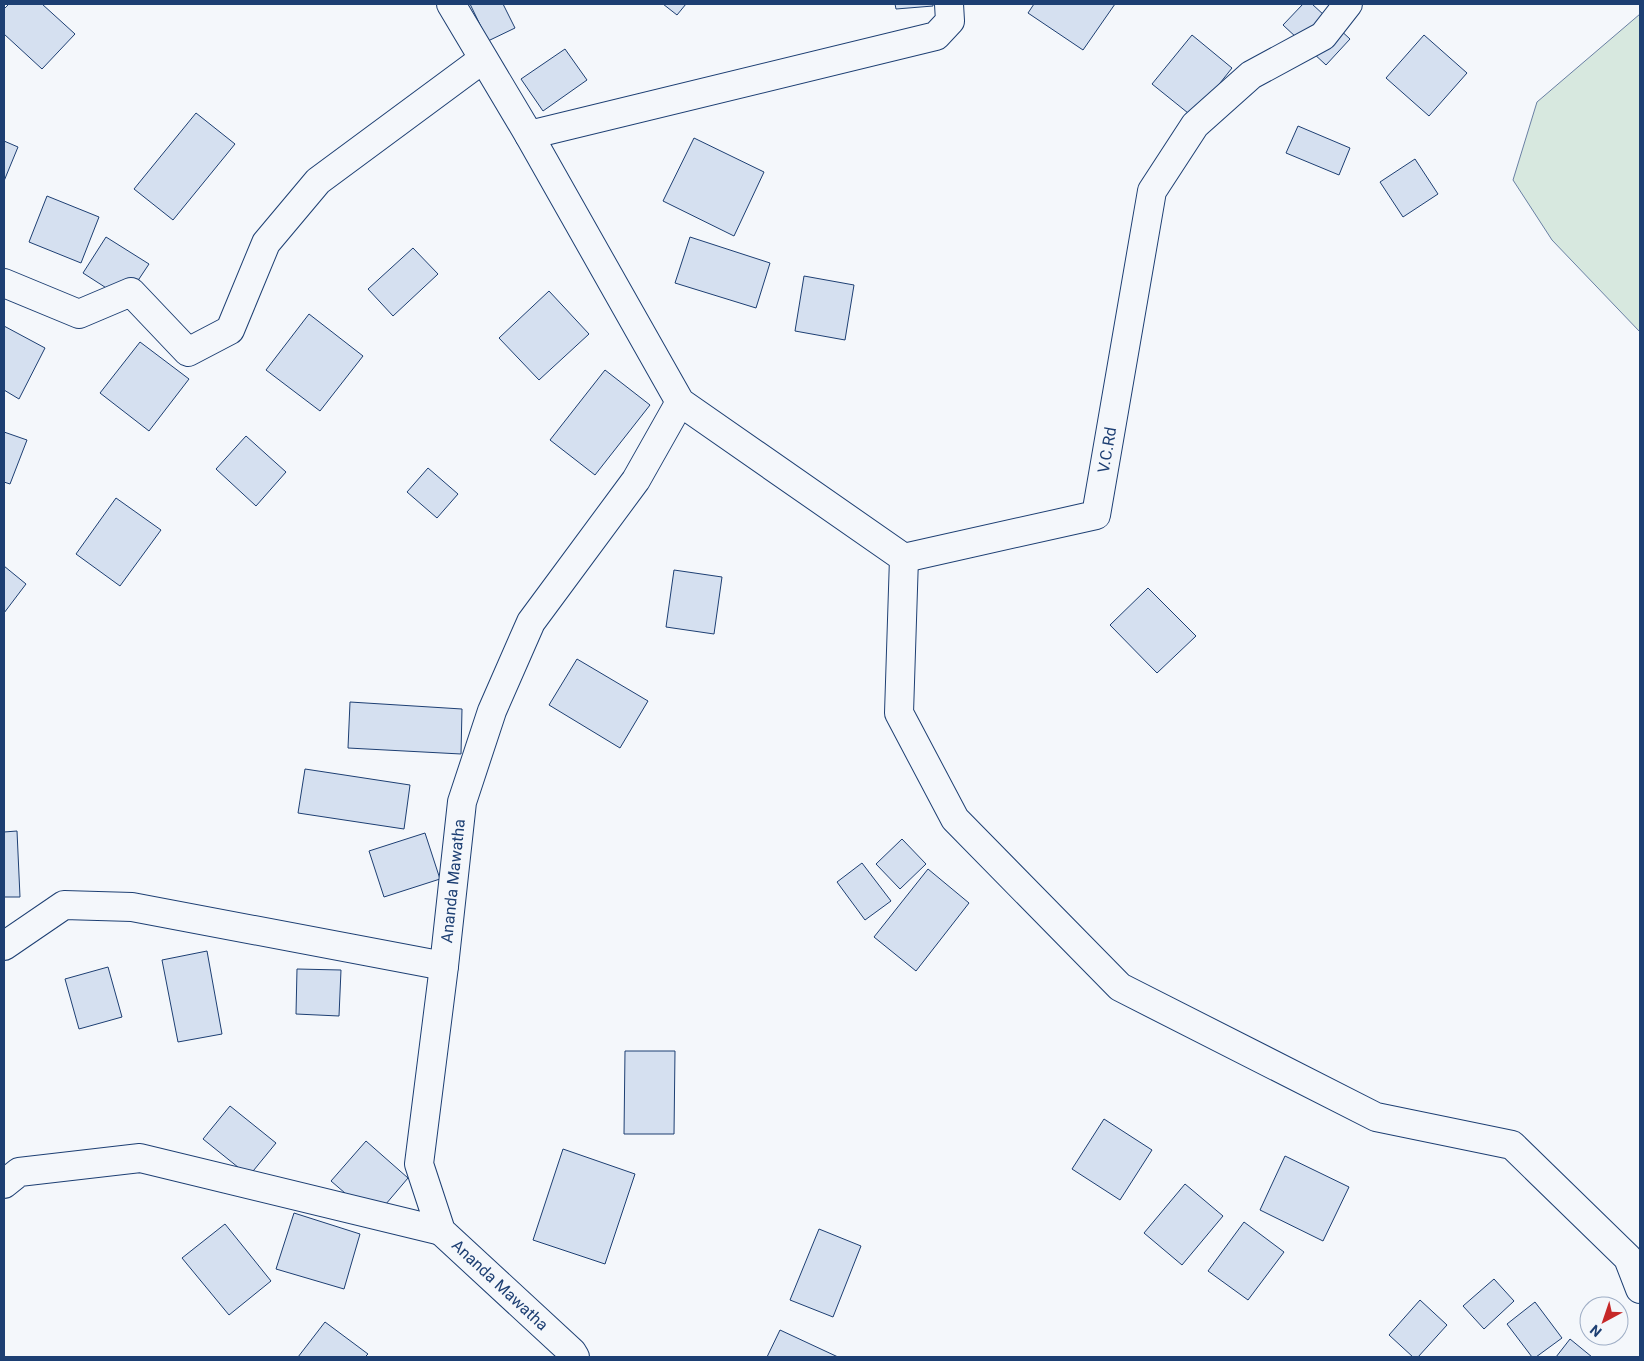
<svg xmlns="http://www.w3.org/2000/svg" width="1644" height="1361" viewBox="0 0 1644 1361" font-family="Roboto,sans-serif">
  <rect width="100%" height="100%" fill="#f4f7fb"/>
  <polygon fill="#d7e8df" stroke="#687fa3" points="1640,14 1640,332 1552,240 1513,180 1537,102"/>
  <g fill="#d5e0f0" stroke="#1d3f73">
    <polygon points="9,4 42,4 75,34 42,69 4,34 4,9"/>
    <polygon points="470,4 503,4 515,28 488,41"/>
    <polygon points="663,4 686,4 677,15"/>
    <polygon points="895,4 933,4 933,6 896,9"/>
    <polygon points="1034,4 1115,4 1083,50 1028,13"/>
    <polygon points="1303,4 1312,4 1350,39 1326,65 1283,25"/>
    <polygon points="1192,35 1232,68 1193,117 1152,84"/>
    <polygon points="1424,35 1467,73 1429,116 1386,78"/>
    <polygon points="565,49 587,80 543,111 521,79"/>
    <polygon points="196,113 235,144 173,220 134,189"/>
    <polygon points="1298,126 1350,148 1339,175 1286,153"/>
    <polygon points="694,138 764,172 734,236 663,201"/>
    <polygon points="4,141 18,147 4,181"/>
    <polygon points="1415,159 1438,194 1403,217 1380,182"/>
    <polygon points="47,196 99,217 81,263 29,242"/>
    <polygon points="106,237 149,264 125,300 83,273"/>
    <polygon points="690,237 770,263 756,308 675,283"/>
    <polygon points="413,248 438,274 393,316 368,289"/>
    <polygon points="804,276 854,285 845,340 795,331"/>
    <polygon points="549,291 589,334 539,380 499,338"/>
    <polygon points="309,314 363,356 320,411 266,370"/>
    <polygon points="4,326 45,348 19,399 4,390"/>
    <polygon points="140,342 189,379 149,431 100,393"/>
    <polygon points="605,370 650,405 595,475 550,440"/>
    <polygon points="4,432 27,440 10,484 4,482"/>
    <polygon points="246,436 286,472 256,506 216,469"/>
    <polygon points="428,468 458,494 437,518 407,492"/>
    <polygon points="116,498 161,530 120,586 76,554"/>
    <polygon points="4,566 26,584 4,613"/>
    <polygon points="674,570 722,577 714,634 666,627"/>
    <polygon points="1148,588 1196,636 1157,673 1110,625"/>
    <polygon points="577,659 648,701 620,748 549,705"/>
    <polygon points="350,702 462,709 461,754 348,748"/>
    <polygon points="305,769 410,785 404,829 298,813"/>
    <polygon points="17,831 20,897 4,897 4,832"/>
    <polygon points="425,833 440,879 384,897 369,851"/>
    <polygon points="902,839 926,864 900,889 876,864"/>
    <polygon points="862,863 891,901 865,920 837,882"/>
    <polygon points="928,869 969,903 916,971 874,937"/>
    <polygon points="207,951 222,1034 178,1042 162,960"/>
    <polygon points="108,967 122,1017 79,1029 65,979"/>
    <polygon points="297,969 341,970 339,1016 296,1014"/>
    <polygon points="625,1051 675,1051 674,1134 624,1134"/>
    <polygon points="230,1106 276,1143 249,1176 203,1139"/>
    <polygon points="1104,1119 1152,1150 1120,1200 1072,1169"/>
    <polygon points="366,1141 408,1178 374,1218 331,1181"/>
    <polygon points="563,1149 635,1174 605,1264 533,1240"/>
    <polygon points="1285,1156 1349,1187 1323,1241 1260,1210"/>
    <polygon points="1185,1184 1223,1216 1182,1265 1144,1233"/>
    <polygon points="294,1213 360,1234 344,1289 276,1269"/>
    <polygon points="1244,1222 1284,1252 1248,1300 1208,1271"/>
    <polygon points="225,1224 271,1281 229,1315 182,1258"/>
    <polygon points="819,1229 861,1246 833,1317 790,1300"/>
    <polygon points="1494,1279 1514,1301 1484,1329 1463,1306"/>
    <polygon points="1420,1300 1447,1325 1418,1357 1413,1357 1389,1335"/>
    <polygon points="1535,1302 1562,1338 1536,1357 1532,1357 1507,1324"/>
    <polygon points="325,1322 368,1354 365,1357 298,1357"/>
    <polygon points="780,1330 838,1357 767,1357"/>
    <polygon points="1570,1339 1592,1357 1556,1357"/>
  </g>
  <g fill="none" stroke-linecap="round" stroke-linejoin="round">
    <defs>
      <g id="minor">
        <polyline points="451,4 529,135 680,402 904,558 899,713 955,819 1120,987 1376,1117 1512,1145 1628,1258 1640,1289"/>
        <polyline points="529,135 936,36 950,21 949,4"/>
        <polyline points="4,283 79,314 131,292 188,352 230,330 266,243 318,181 483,59"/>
        <polyline points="904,558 1096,515 1152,191 1195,125 1251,75 1323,36 1348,4"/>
        <polyline points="4,946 64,905 132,907 444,966"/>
        <polyline points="4,1184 19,1172 140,1158 441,1231"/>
        <polyline points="575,1357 572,1352 441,1231 419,1164 444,966 462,802 492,711 531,622 636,480 680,402"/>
      </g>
    </defs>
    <use href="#minor" stroke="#1d3f73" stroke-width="30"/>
    <use href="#minor" stroke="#f4f7fb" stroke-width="28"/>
  </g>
  <g text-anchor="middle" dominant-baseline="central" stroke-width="4" stroke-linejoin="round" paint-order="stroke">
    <g font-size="16" fill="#1d3f73" stroke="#f4f7fb">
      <text transform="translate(1107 450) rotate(-80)">V.C.Rd</text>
      <text transform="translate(453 881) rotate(-84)">Ananda Mawatha</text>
      <text transform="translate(500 1285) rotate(43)">Ananda Mawatha</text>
    </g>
  </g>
  <rect width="1644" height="1361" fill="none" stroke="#1d3f73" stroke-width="10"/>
  <g transform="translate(1604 1321) rotate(220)"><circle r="24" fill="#f4f7fb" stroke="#9eadc5"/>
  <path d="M0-4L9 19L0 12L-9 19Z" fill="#c62828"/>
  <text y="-8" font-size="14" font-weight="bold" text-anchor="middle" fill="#1d3f73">N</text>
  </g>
</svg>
